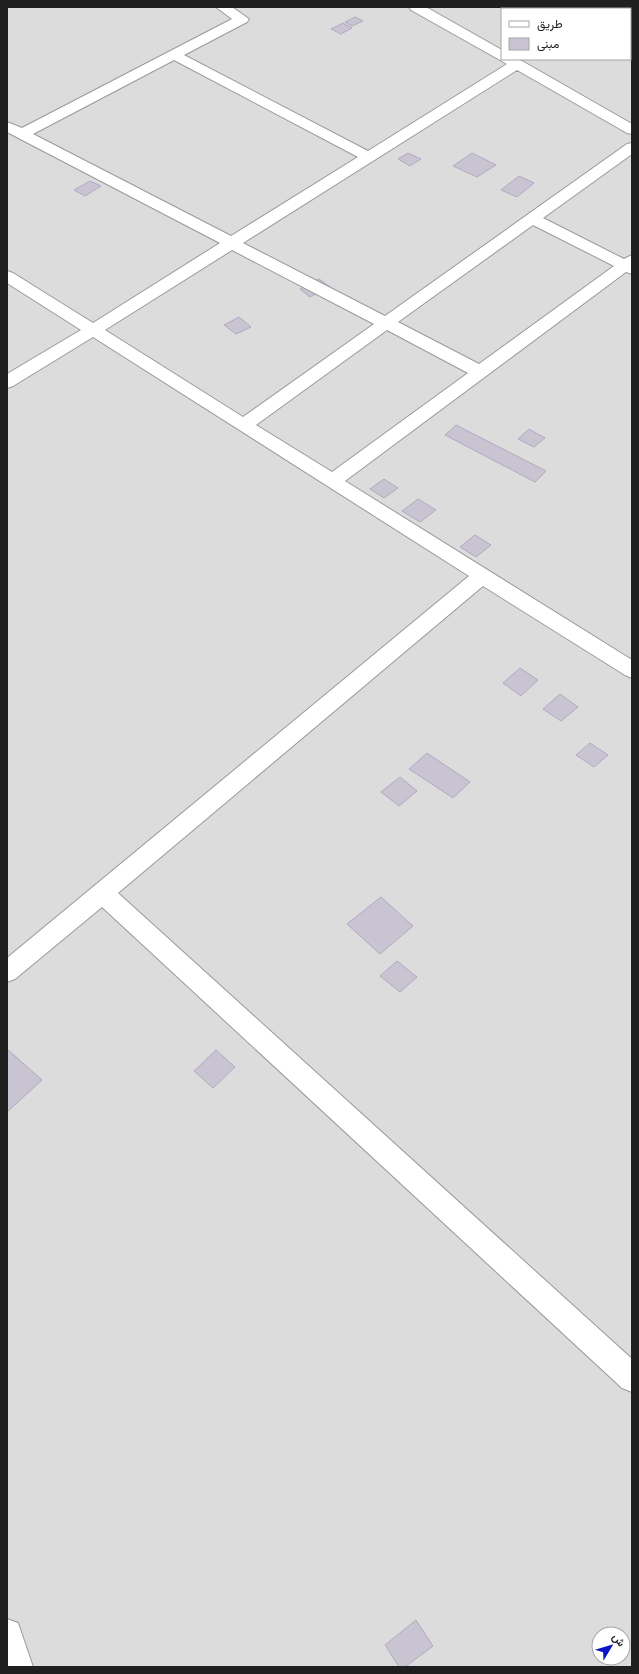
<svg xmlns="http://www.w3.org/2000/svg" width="639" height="1674" viewBox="0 0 639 1674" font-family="Inter,Vazirmatn,sans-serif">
  <rect width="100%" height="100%" fill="#ece6f0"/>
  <path fill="#dcdcdd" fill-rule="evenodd" d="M7 7H632V1667H7ZM502 9H630V59H502ZM599 1634H623V1658H599Z"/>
  <g fill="#c9c4d2" stroke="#b2a9c1">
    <polygon points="355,17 363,21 352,26 345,22"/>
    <polygon points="343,23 352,28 341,34 331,29"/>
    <polygon points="408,153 421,159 410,166 398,159"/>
    <polygon points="472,153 496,165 477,177 453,166"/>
    <polygon points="519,176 534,183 517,197 501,190"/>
    <polygon points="90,181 101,186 85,196 74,190"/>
    <polygon points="319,279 330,287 310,297 300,289"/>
    <polygon points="239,317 251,327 236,334 224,325"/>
    <polygon points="456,425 546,471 535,482 445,435"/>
    <polygon points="529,429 545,438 534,447 518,439"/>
    <polygon points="384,479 398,488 384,498 370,489"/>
    <polygon points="418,499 436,510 420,522 402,511"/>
    <polygon points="475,535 491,545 476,557 460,547"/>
    <polygon points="520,668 538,680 521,696 503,683"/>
    <polygon points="560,694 578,707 561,721 543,709"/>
    <polygon points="590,743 608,755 594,767 576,755"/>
    <polygon points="427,753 470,782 453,798 409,769"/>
    <polygon points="400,777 417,791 399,806 381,792"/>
    <polygon points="381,897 413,926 380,954 347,924"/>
    <polygon points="397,961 417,977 400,992 380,976"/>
    <polygon points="7,1049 42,1080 7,1112"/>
    <polygon points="216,1050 235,1067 213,1088 194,1071"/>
    <polygon points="416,1620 433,1646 405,1667 399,1667 385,1645"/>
  </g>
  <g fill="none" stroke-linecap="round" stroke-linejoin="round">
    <defs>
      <g id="street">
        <path d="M216 7H232L249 19 247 22 184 55 368 151 507 64 411 10 409 7H426L502 50V59H517L522 61 632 124V134L627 133 517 70 243 243 385 316 627 144 632 143V154L543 218 624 259 632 255V274L626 272 345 481 632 660V678L625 675 483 586 118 893 632 1359V1392L622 1388 102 907 15 979 7 982V958L469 576 93 337 13 386 7 388V374L81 330 7 283V271L13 273 93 323 220 243 7 132V122L22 128 232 19ZM174 60 358 157 231 236 33 134ZM533 225 614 266 479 364 398 322ZM232 250 374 324 243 417 105 330ZM387 330 468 373 332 472 256 425Z"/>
        <polygon points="7,1619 18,1623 33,1667 7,1667"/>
      </g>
    </defs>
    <use href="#street" stroke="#999" stroke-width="2"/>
    <use href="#street" fill="#fff" fill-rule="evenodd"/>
  </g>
  <rect width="639" height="1674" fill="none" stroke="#1f1f1f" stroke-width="16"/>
  <rect x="501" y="8" width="130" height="52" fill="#ffffff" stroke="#a5a5a5"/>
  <rect x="509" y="21" width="20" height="6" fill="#ffffff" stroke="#a5a5a5"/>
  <text x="537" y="28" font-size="12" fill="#1f1f1f">طريق</text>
  <rect x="509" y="38" width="20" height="12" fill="#c9c4d2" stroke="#a5a5a5"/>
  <text x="537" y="48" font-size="12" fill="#1f1f1f">مبنى</text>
  <g transform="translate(611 1646) rotate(52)"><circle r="19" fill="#ffffff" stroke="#a5a5a5"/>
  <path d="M0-3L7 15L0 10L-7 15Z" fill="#0a16c5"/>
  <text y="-6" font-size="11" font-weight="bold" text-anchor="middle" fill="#1f1f1f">ش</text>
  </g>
</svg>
